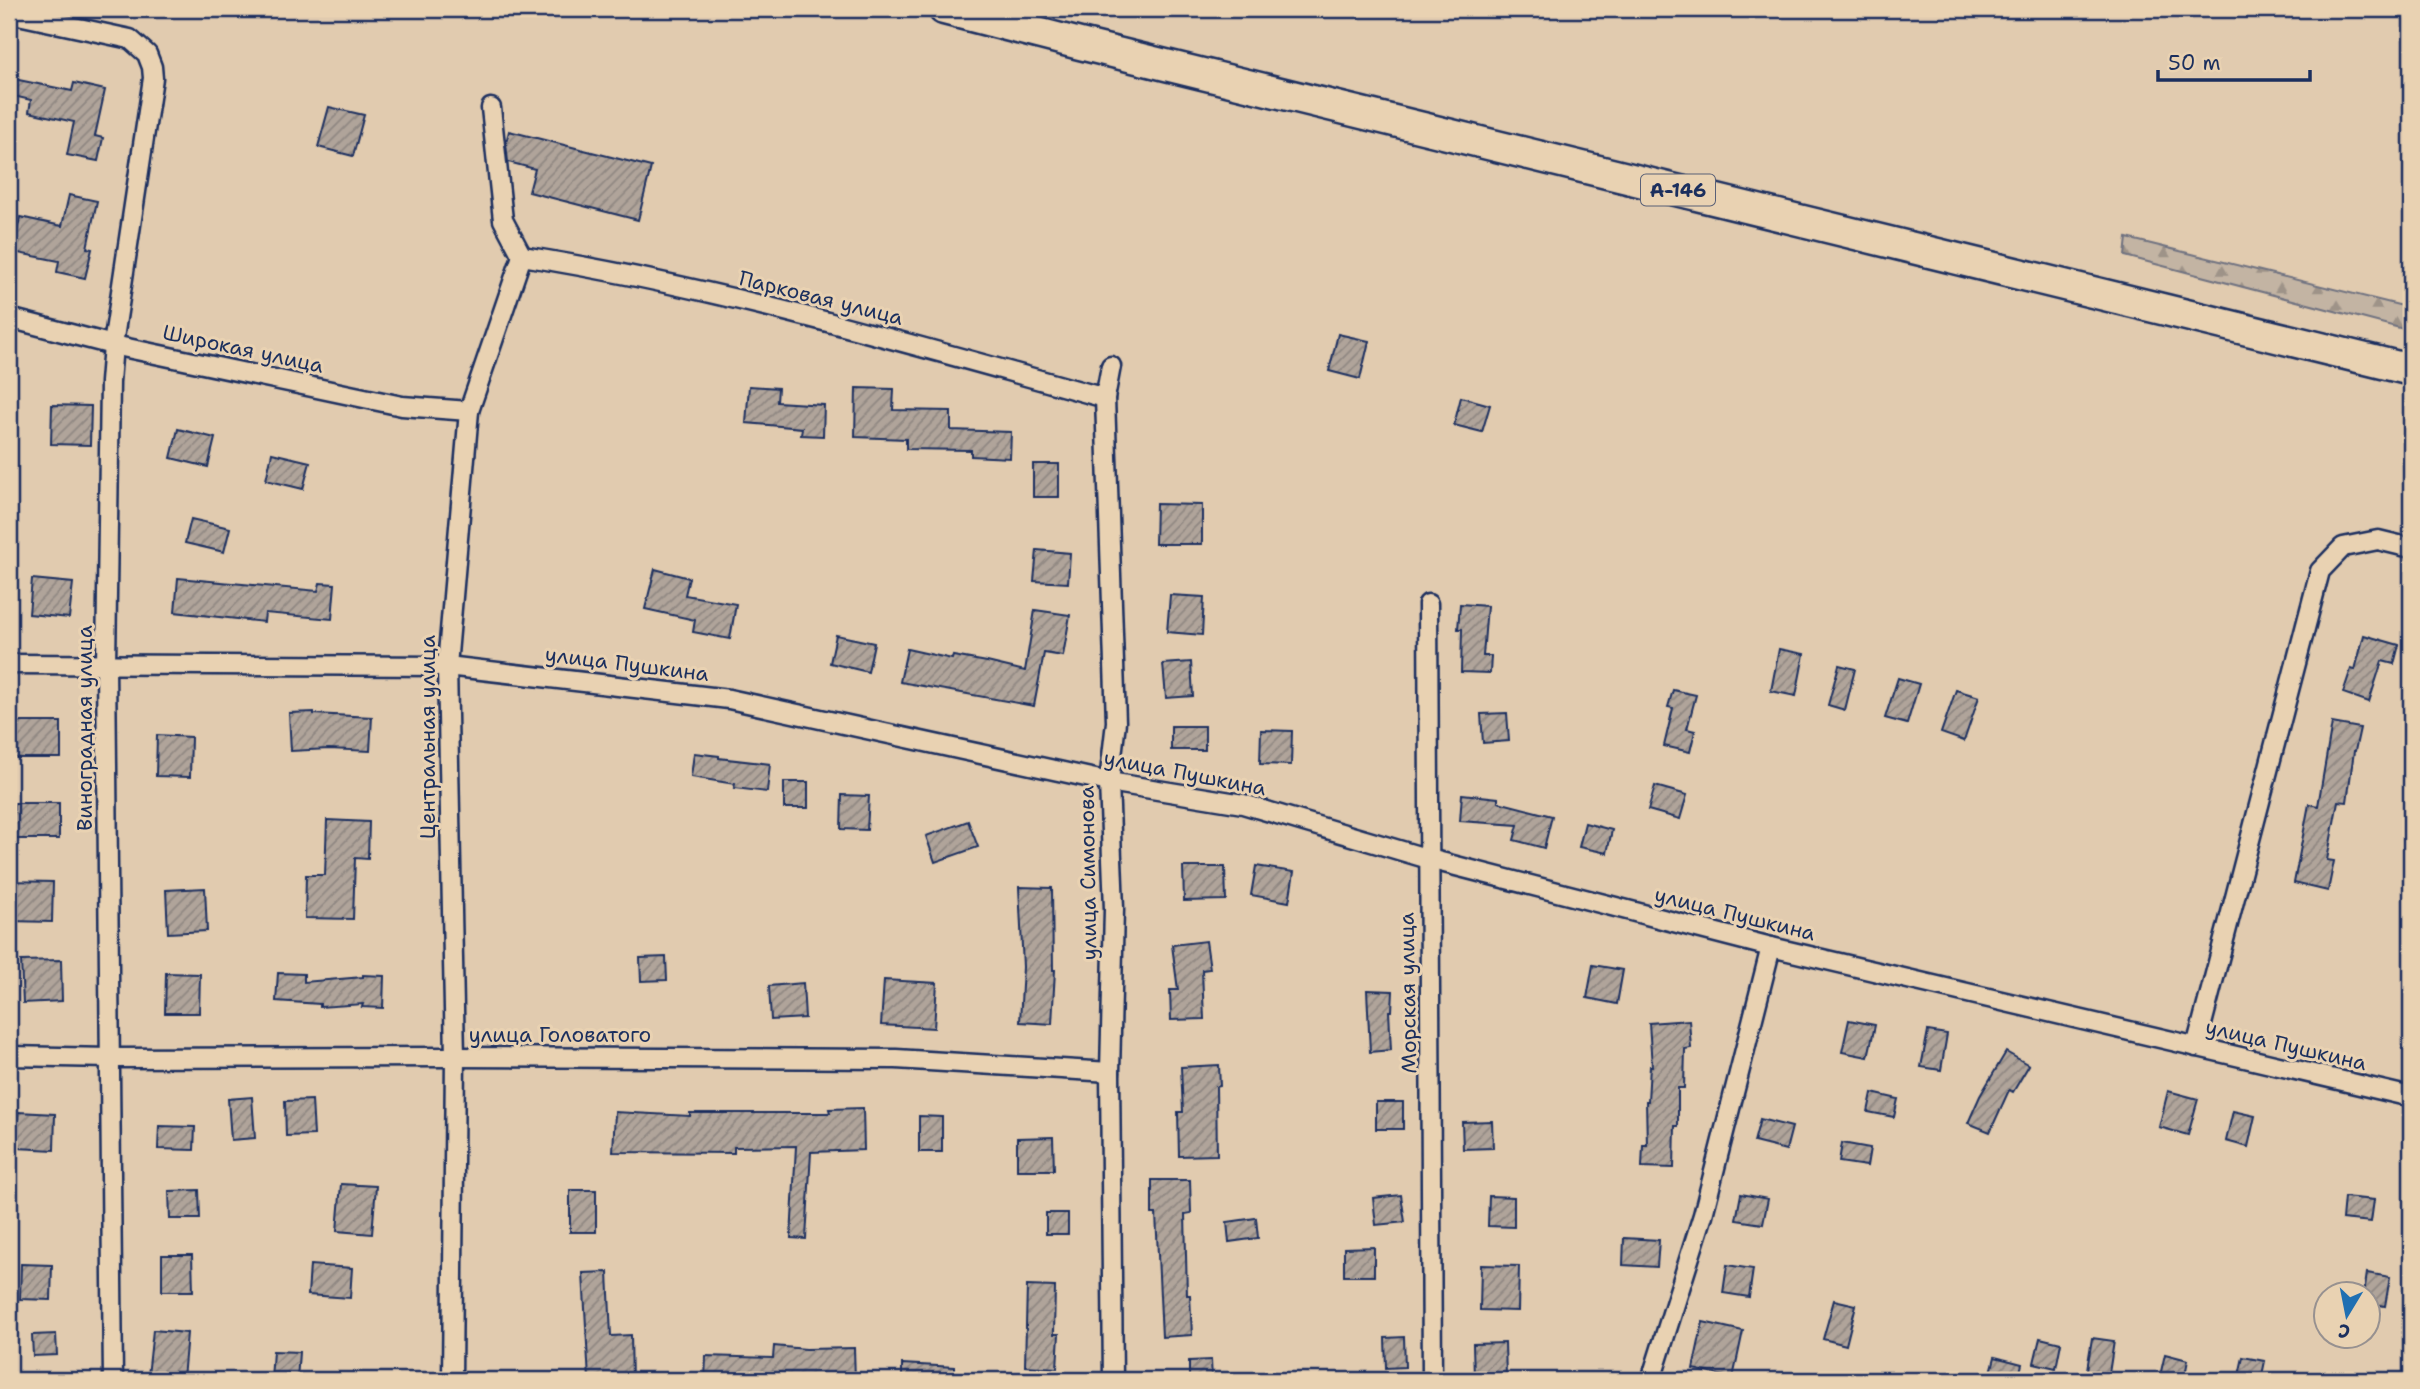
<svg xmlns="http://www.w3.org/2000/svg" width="2420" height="1389" viewBox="0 0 2420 1389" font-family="'Shantell Sans',sans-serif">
  <defs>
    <pattern id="forest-firs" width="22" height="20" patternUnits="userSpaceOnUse" patternTransform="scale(1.75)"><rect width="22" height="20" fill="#c3b4a3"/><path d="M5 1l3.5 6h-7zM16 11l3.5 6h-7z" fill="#9e9388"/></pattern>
    <pattern id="building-hatch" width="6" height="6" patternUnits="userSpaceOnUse" patternTransform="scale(1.75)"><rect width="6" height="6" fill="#b0a49a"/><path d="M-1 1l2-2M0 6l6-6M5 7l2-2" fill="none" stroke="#8e8681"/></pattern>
  </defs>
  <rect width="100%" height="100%" fill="#e1cbaf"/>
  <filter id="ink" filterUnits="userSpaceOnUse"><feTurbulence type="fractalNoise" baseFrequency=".0143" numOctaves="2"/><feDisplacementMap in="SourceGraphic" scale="14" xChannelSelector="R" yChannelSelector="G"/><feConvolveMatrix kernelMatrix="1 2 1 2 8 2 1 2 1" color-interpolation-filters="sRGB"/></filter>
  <g filter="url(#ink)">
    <polygon fill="url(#forest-firs)" stroke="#6f7280" stroke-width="2" points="2127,238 2411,308 2411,331 2125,256"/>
    <g fill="url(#building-hatch)" stroke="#1b2f5e" stroke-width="2">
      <polygon points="9,78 72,91 74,83 105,90 95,136 103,138 98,161 67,155 74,122 29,112 31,100 9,95"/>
      <polygon points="329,107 364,115 353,156 318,147"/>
      <polygon points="509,131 651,167 638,220 529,192 535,169 508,162 506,143"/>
      <polygon points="69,195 97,201 87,248 92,249 85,278 57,272 59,261 13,252 20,217 62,226"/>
      <polygon points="1338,334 1369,341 1360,379 1329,371"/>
      <polygon points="749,386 778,388 777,402 824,405 823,436 801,435 802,428 746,423"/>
      <polygon points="856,388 894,389 893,410 951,411 951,430 1011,432 1010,458 971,456 971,450 906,449 906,439 855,437"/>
      <polygon points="1461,397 1490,405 1482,432 1454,425"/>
      <polygon points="52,405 91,406 90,445 51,444"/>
      <polygon points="178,429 215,438 208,467 171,458"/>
      <polygon points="272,453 310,462 303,489 266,480"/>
      <rect x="1033" y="464" width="26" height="33"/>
      <polygon points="1156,504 1202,505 1202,544 1155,544"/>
      <polygon points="191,519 230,528 224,552 185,543"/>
      <polygon points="1037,550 1070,553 1068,583 1034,581"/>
      <polygon points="655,569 689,578 685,595 736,604 730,639 693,632 695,620 645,609"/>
      <polygon points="178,578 318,591 320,583 335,584 332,619 265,613 264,622 175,612"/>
      <polygon points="32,579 73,583 69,618 29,614"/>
      <polygon points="1170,595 1204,597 1202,635 1167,632"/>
      <polygon points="1460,604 1487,606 1483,656 1491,656 1490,673 1461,672 1462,629 1458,629"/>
      <polygon points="1035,610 1070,615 1063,656 1044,653 1034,706 900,682 907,649 952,659 953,656 987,662 1025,671"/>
      <polygon points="836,635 874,643 868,672 830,663"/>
      <polygon points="2364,635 2399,645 2394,664 2382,661 2369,702 2343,693 2351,669 2355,670"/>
      <polygon points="1779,649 1804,654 1796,696 1771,691"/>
      <polygon points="1191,662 1193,696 1166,698 1163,664"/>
      <polygon points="1839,665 1855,669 1845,710 1828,705"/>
      <polygon points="1898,678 1919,684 1907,724 1885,718"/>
      <polygon points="1673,690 1696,695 1687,729 1695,731 1690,752 1664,746 1673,708 1668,707"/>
      <polygon points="1956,690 1979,697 1964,741 1941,733"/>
      <polygon points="314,712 314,714 372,717 370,751 329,749 291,751 289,713"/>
      <polygon points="1507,713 1509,741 1483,743 1481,714"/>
      <rect x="15" y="722" width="46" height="36"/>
      <polygon points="2332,723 2360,728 2355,751 2354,751 2347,802 2338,801 2327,860 2334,861 2328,891 2294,883 2309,804 2318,806"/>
      <rect x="1171" y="726" width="34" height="24"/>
      <polygon points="1261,730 1292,731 1291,765 1260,764"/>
      <polygon points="157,735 191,737 190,777 156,776"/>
      <polygon points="694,753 719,756 719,758 770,764 767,792 734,788 735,784 691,777"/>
      <rect x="784" y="782" width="24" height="26"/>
      <polygon points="1655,786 1687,795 1680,819 1648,810"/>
      <polygon points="1462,794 1498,798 1498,802 1552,816 1544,848 1514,840 1518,825 1460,821"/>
      <polygon points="842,795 869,796 867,830 841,829"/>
      <rect x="14" y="803" width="45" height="36"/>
      <polygon points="327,820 369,822 368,859 355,858 353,919 305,918 306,875 325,875"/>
      <polygon points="968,821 978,847 935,862 926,836"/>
      <polygon points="1585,823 1612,830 1607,853 1579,847"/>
      <polygon points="1256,866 1294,872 1289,902 1251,895"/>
      <polygon points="1183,867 1225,867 1226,900 1184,901"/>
      <polygon points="9,881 53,882 52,922 9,921"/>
      <polygon points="1019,887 1052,888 1053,970 1055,970 1052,1024 1020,1022 1023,967"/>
      <polygon points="205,888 207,931 168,933 166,890"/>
      <polygon points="1206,941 1210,969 1202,970 1204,1019 1171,1020 1170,990 1178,990 1172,945"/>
      <polygon points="666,957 667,980 641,981 640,958"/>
      <polygon points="61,960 62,1001 23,1003 21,961"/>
      <polygon points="1593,965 1623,970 1617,1004 1587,998"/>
      <polygon points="166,973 200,974 199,1013 165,1013"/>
      <polygon points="278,973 304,974 304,982 363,977 363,975 384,976 383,1008 362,1007 363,1004 320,1007 320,1004 276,1001"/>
      <polygon points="884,980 937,983 934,1028 881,1025"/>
      <polygon points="803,983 805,1018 771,1020 769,986"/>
      <polygon points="1367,990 1393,991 1392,1011 1389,1011 1391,1050 1370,1052"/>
      <polygon points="1689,1020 1691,1048 1685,1049 1684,1088 1678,1088 1678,1126 1675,1126 1674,1168 1642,1167 1643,1145 1647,1145 1646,1101 1648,1101 1650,1066 1652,1066 1649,1023"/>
      <polygon points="1849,1020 1875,1025 1868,1057 1842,1052"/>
      <polygon points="1928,1031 1947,1034 1941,1070 1921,1067"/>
      <polygon points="2006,1052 2029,1065 2013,1092 2009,1090 1990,1132 1968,1123 1980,1096"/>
      <polygon points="1219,1065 1220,1086 1216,1087 1217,1155 1179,1156 1178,1112 1183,1112 1181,1067"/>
      <polygon points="2168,1091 2198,1099 2188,1135 2159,1127"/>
      <polygon points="1872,1093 1898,1099 1894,1117 1868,1112"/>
      <polygon points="252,1097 255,1138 231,1140 228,1099"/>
      <polygon points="312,1100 314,1135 286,1136 285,1101"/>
      <rect x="1376" y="1102" width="27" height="27"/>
      <polygon points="863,1108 864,1150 811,1152 806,1239 791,1238 796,1146 734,1147 734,1153 613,1152 615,1112 690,1116 690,1113 830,1113 829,1109"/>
      <polygon points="2233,1111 2255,1116 2248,1147 2226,1141"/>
      <polygon points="18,1112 55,1114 54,1150 17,1148"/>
      <polygon points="919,1116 942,1117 942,1152 919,1152"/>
      <polygon points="1760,1119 1792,1127 1786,1150 1754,1142"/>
      <polygon points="1492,1121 1493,1148 1463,1149 1462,1122"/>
      <polygon points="159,1126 195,1127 194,1150 158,1149"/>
      <polygon points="1053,1137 1054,1170 1017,1170 1017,1138"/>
      <polygon points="1842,1143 1870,1148 1867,1166 1839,1162"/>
      <polygon points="1152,1180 1190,1180 1191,1213 1185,1214 1187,1295 1190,1295 1192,1335 1162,1337 1156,1214 1152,1214"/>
      <polygon points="341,1184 376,1186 372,1234 337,1231"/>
      <polygon points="199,1190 200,1219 170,1219 169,1191"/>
      <rect x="570" y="1190" width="26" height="42"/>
      <polygon points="1741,1194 1768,1199 1763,1224 1736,1220"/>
      <polygon points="1401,1195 1405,1222 1376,1225 1373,1198"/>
      <polygon points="1489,1196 1514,1197 1514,1227 1488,1226"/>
      <polygon points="2344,1197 2374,1200 2371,1222 2342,1219"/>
      <rect x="1046" y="1213" width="22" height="21"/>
      <polygon points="1256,1218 1258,1238 1229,1242 1227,1222"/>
      <polygon points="1624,1238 1659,1240 1657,1267 1623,1265"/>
      <polygon points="1374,1247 1374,1276 1344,1276 1344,1248"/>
      <polygon points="162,1255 192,1255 193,1291 162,1291"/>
      <polygon points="21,1264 52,1265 51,1300 20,1299"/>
      <polygon points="310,1265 352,1268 350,1298 308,1295"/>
      <polygon points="1481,1265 1519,1266 1518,1311 1480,1310"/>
      <polygon points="1727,1265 1753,1269 1749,1297 1723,1293"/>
      <polygon points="608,1272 611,1336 631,1335 632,1380 589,1380 583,1273"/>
      <polygon points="2367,1273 2390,1277 2385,1306 2368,1303 2368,1294 2364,1294"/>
      <polygon points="1027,1286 1055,1287 1054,1334 1059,1334 1057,1368 1025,1366"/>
      <polygon points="1834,1300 1856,1305 1846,1345 1823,1339"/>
      <polygon points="1703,1322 1743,1331 1733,1378 1693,1369"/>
      <polygon points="153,1330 187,1333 183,1379 148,1376"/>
      <polygon points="56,1334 57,1355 33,1356 32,1335"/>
      <polygon points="1404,1337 1405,1367 1386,1368 1385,1338"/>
      <polygon points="2040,1338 2061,1343 2056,1368 2034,1363"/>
      <polygon points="2092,1338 2114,1341 2108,1380 2086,1376"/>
      <polygon points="1505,1343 1506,1376 1474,1377 1473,1344"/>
      <polygon points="774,1346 806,1349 854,1348 855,1380 705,1380 706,1356 773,1358"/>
      <polygon points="273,1351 299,1352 297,1380 271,1379"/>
      <polygon points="2165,1354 2188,1360 2184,1380 2160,1376"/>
      <polygon points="1995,1357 2022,1364 2018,1380 1989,1380"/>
      <polygon points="2243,1357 2265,1361 2261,1380 2238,1380"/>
      <polygon points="1211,1360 1212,1380 1189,1380 1189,1361"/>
      <polygon points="902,1364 955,1367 955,1380 902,1380"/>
    </g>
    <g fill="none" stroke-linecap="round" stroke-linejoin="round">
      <defs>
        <g id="minor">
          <polyline points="9,13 130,39 147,54 152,67 153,78 113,345 110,382 106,664 113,1380"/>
          <path d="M522 256C720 287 912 345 1105 398"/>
          <polyline points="9,318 113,345 402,406 469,411"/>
          <polyline points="1111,366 1105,398 1116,722 1109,782 1114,909 1110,1072 1113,1380"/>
          <polyline points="1428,604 1432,1380"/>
          <polyline points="9,664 447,666 729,699 1109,782 1243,804 1429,859 1771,947 2411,1097"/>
          <polyline points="2196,1047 2320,571 2343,547 2378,540 2411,548"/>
          <polyline points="9,1056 110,1058 455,1057 896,1059 1110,1072"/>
          <polyline points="452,1380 455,1057 447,666 469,411 522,256 503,220 491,108"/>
          <polyline points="1651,1380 1703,1215 1771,947"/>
        </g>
        <polyline id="trunk" points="944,9 1080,44 2411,370"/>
      </defs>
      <use href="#minor" stroke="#1b2f5e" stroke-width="23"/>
      <use href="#trunk" stroke="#1b2f5e" stroke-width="35"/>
      <use href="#minor" stroke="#e9d2b2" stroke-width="18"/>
      <use href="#trunk" stroke="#e9d2b2" stroke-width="30"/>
    </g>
  </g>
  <g text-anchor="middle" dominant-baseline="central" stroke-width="6" stroke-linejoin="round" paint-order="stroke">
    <rect fill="#e9d2b2" stroke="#596077" stroke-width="2" x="1641" y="174.5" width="74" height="31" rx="5"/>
    <g font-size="19" font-weight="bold" fill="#1b2f5e">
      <text x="1678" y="190">А-146</text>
    </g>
    <g font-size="21" fill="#1b2f5e" stroke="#e9d2b2">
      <text transform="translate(821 298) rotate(14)">Парковая улица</text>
      <text transform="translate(243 349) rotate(12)">Широкая улица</text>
      <text transform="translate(627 664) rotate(7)">улица Пушкина</text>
      <text transform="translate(85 728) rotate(-90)">Виноградная улица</text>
      <text transform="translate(428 737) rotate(-90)">Центральная улица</text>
      <text transform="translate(1185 773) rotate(11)">улица Пушкина</text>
      <text transform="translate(1088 873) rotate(-91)">улица Симонова</text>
      <text transform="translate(1735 914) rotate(14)">улица Пушкина</text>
      <text transform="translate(1408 993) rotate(-91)">Морская улица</text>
      <text x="560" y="1035">улица Головатого</text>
      <text transform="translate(2286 1045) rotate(13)">улица Пушкина</text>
    </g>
  </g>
  <rect width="2420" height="1389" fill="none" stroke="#e9d2b2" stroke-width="35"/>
  <rect x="18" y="18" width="2385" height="1354" fill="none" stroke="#1b2f5e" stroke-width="2.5" filter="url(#ink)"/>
  <g transform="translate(2347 1315) rotate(190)"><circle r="33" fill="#e9d2b2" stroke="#979190" stroke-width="2"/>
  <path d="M0-5L12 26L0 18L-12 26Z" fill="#1f6fb2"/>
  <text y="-10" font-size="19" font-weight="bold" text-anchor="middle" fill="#1b2f5e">С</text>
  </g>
  <path d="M2158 70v10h152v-10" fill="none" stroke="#1b2f5e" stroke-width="3.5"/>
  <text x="2168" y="70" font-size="21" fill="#1b2f5e" stroke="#e9d2b2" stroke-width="5" paint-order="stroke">50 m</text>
</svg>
